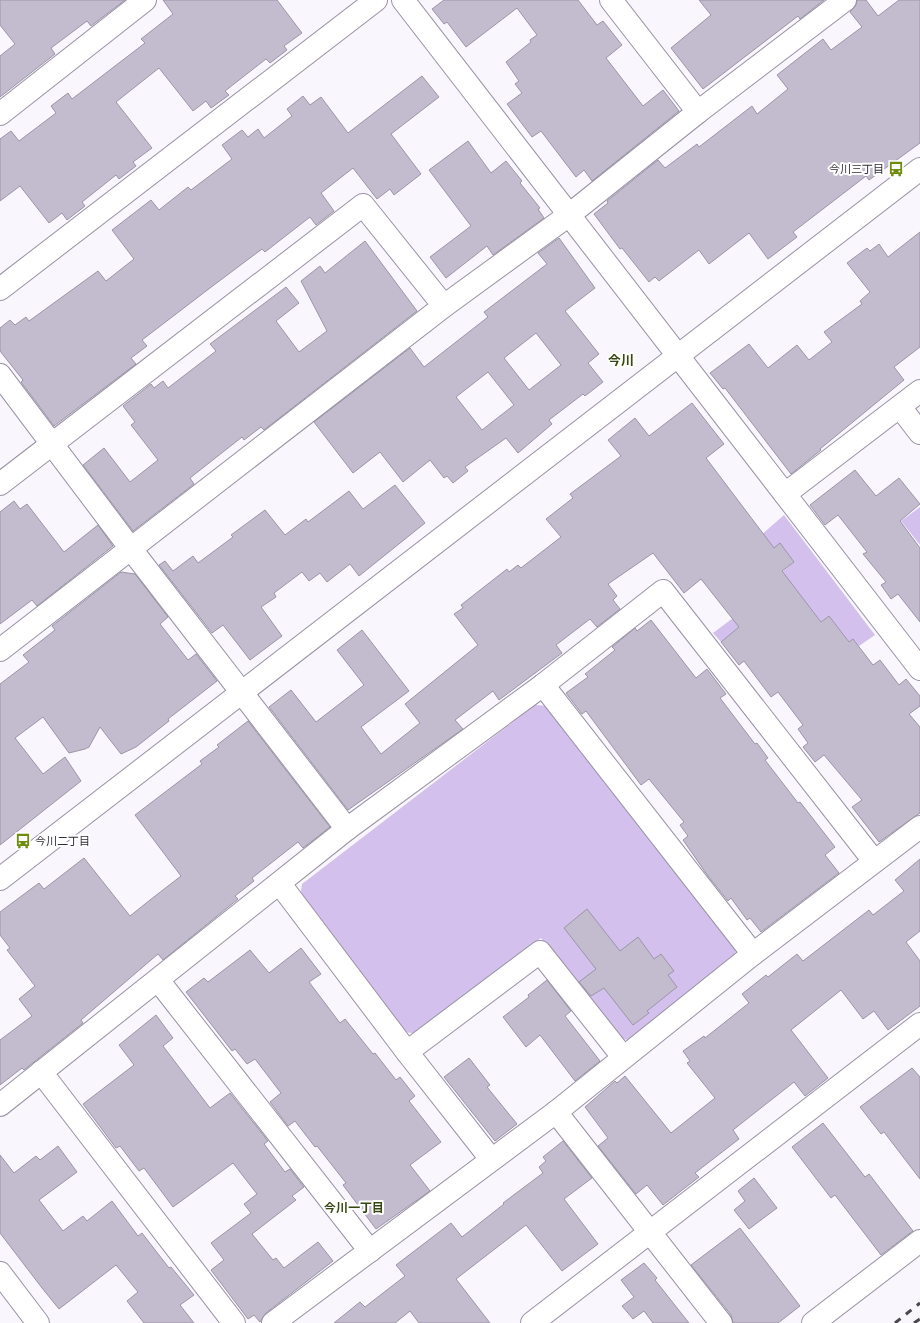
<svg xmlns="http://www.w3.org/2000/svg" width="920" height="1323" viewBox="0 0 920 1323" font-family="Ubuntu,'Noto Sans JP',sans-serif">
  <rect width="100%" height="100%" fill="#f9f6fe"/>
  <g fill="#d3c0ed">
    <polygon points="920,507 920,545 901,521"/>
    <polygon points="784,515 875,635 859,646 853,639 849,642 829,616 821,622 782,572 794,562 780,544 761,558 751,544"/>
    <polygon points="761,597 768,605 721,642 713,633"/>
    <polygon points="535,705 549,706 736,949 734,962 632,1040 618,1039 541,938 417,1034 405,1032 300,898 302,884"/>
  </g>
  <g fill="#c3bbce" stroke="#9c95a7" fill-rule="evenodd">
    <polygon points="0,0 125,0 91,26 87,21 51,48 55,54 0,97 0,56 15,44 0,25"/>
    <polygon points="163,0 277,0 302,33 284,46 287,50 270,63 266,59 225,91 229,95 211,108 206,101 193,111 159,68 116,102 152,148 133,162 136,166 119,179 116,175 82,202 85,206 67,220 62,213 49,223 20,186 0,201 0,139 11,131 19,141 56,113 51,106 68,93 72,99 145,43 141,39 173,14"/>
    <polygon points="444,0 578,0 597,25 603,21 622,45 606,58 643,106 663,90 679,111 592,181 584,170 576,177 541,131 532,137 507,104 522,93 515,84 519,81 506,62 531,42 530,40 537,35 517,8 466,47 447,22 444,24 432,9"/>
    <polygon points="699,0 824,0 800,19 798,16 703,89 671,48 711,15"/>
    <polygon points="857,0 866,0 878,16 899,0 920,0 920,143 869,180 866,176 793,232 797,237 768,259 749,233 709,264 699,250 659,281 655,277 649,282 622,248 620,249 594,214 608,203 607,201 658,160 665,168 697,144 699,147 752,106 757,114 788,89 777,75 823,39 831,50 862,27 850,12 856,5"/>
    <polygon points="422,76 439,97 391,134 421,174 394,195 390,189 377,199 353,168 321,193 334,211 316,225 310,217 265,252 262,249 210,288 142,340 147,346 131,358 136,364 54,426 21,382 23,380 0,351 0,328 10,320 15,325 26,317 29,321 98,271 106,281 134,259 112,230 151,200 159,210 188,187 191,190 232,159 222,145 242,130 248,137 258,129 264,138 292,116 287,109 303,96 310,105 321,97 348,133"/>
    <polygon points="468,141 491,173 506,161 522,181 520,183 540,208 538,209 544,218 493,255 487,246 446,278 430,257 471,226 429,170"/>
    <polygon points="920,232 920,347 894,367 904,380 820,449 821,450 791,474 725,388 723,389 710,373 749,344 768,368 797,345 809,360 832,342 824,332 862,304 860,301 870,292 847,263 867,248 870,251 879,244 888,257"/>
    <path d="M559 238 595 288 565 311 599 354 588 363 603 382 585 396 583 394 549 420 552 424 518 453 506 438 465 467 468 471 453 483 447 476 444 478 430 460 403 482 380 452 353 473 314 422 410 348 424 367 488 317 484 312 547 264 538 253ZM536 333 561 365 529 390 504 358ZM488 372 514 405 482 430 456 397Z"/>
    <polygon points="365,241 417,311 264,430 261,427 244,440 242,437 190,478 194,484 133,531 83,465 104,448 130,482 158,460 131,425 135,422 123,406 151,384 154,388 163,381 168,388 216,351 210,344 286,287 299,303 276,321 299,352 327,331 301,281 320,266 325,273"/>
    <polygon points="692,403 724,444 706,458 774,548 780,543 794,562 782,571 821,622 829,616 849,642 853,639 873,665 880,660 899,685 906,679 920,696 920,706 909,714 920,727 920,813 879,842 852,807 862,800 824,755 815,762 803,747 808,743 798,729 803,725 778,692 771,697 744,661 739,665 721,642 739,627 701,579 684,593 653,553 608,584 617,596 613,600 620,609 597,627 590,619 556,645 562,653 499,700 493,691 455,720 463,729 348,810 269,707 291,690 316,722 364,685 337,650 362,630 409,691 361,727 381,754 420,723 405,704 478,645 454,614 463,608 461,605 507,569 509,572 518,565 521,568 561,537 546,519 573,498 570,494 621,456 608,440 635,418 649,436"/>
    <polygon points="855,470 876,496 899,478 920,504 900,521 920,548 920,622 898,594 891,599 881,585 886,582 863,554 867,552 838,515 825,525 810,505"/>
    <polygon points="395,485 425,523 359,576 350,564 327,582 320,573 309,581 302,572 274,593 276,597 261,607 282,636 250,660 223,625 212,633 159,565 165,561 173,571 193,556 198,563 233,537 231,535 265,510 285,535 306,519 308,522 349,491 363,509"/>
    <polygon points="14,501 20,509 27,504 64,552 98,525 113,546 37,606 32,600 0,624 0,512"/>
    <polygon points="121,572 135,574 168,617 160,624 188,660 196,654 217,681 168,719 169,721 136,747 121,754 100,727 89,747 85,749 69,753 43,717 15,738 43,774 65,757 81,781 0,845 0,684 29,662 23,655 55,630 52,626"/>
    <polygon points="651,620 696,678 707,669 726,694 720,698 755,744 757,743 768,758 765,760 798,803 800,802 835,847 825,855 839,873 761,932 750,918 747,920 731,898 728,901 708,876 683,840 688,836 680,825 684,822 649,779 641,785 586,711 582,714 566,693 588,677 585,674 615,650 612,647 635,628 637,631"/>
    <polygon points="248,721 330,827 303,848 298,842 252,878 254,881 235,896 238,899 163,960 158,954 81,1020 83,1023 24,1070 22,1068 0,1085 0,1040 32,1016 19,999 35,986 7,950 10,948 0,935 0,912 39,883 44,889 84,858 130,916 150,900 181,876 135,815 202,764 200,761 219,747 217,745"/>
    <polygon points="920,859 920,931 906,942 920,961 920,1006 888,1030 874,1011 863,1019 841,990 791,1030 828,1078 805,1096 794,1082 733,1130 739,1139 695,1173 699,1177 663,1205 647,1185 636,1194 598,1146 608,1138 585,1107 615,1081 617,1083 625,1076 671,1133 715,1098 687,1063 690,1061 683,1051 704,1036 705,1038 749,1003 742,994 766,975 768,977 797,954 803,961 869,910 873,915 904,891 895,880"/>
    <polygon points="587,909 620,951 638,937 654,959 661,954 674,971 668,975 677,987 647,1011 649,1013 633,1025 604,988 591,996 579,982 596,969 564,928"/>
    <polygon points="301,948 321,974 309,982 340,1023 345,1019 373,1054 375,1053 396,1080 400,1077 415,1096 409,1101 441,1142 410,1165 430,1191 376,1229 343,1185 346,1183 317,1146 315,1147 295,1121 288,1126 270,1102 281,1093 255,1059 247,1064 235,1049 232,1051 186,992 204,978 208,982 250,950 269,973"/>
    <polygon points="547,980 571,1011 565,1016 600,1061 575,1081 540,1035 526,1047 503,1017 529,997 528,995"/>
    <polygon points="156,1015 173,1038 163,1046 210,1108 230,1093 268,1141 264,1144 285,1172 290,1169 304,1187 292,1196 296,1200 252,1234 273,1260 276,1258 284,1268 318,1242 333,1261 266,1313 260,1322 254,1315 248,1319 211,1270 224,1260 211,1243 251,1213 244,1204 257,1194 233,1163 173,1207 144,1168 139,1171 120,1146 116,1148 83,1104 134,1065 119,1045"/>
    <polygon points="469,1058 490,1085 487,1087 517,1124 495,1141 444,1077"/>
    <polygon points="912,1068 920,1077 920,1179 884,1132 881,1134 860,1107"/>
    <polygon points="823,1123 865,1177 869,1174 913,1231 881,1255 835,1195 831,1198 792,1147"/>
    <polygon points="563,1141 592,1178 564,1199 598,1244 562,1271 526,1225 522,1228 456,1279 490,1323 419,1323 410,1311 395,1323 334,1323 360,1302 365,1307 405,1276 396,1265 451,1223 462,1237 504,1204 503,1203 543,1173 539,1167 546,1161 543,1157"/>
    <polygon points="58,1146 77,1172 39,1200 63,1231 83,1216 87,1221 112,1201 138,1236 142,1233 169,1268 171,1267 194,1295 180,1305 194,1323 144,1323 127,1301 138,1292 116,1265 59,1309 42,1288 0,1233 0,1155 14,1173 36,1156 40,1160"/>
    <polygon points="754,1178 777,1208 749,1229 734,1210 745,1201 738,1191"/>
    <polygon points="740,1228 800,1306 778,1323 733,1323 731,1315 691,1265"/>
    <polygon points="644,1263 657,1278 655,1280 689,1323 653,1323 644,1311 633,1319 622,1306 634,1297 621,1280"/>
  </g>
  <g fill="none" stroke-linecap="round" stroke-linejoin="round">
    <defs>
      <g id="minor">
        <polyline points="611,0 698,112"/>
        <polyline points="0,114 145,0"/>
        <polyline points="0,375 131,549 347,829"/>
        <polyline points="900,407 920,433"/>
        <polyline points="0,484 363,205 444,306"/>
        <polyline points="785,494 920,391"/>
        <polyline points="0,650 444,306 569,215 698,112 845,0"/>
        <polyline points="543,685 753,954"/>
        <polyline points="280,884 407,1052 491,1159"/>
        <polyline points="158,980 370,1251"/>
        <polyline points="407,1052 540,952 623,1057"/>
        <polyline points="41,1072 234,1323"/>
        <polyline points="0,1105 347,829 543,685 663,591 874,861"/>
        <polyline points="556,1112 721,1323"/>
        <polyline points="273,1323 556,1112 753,954 920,827"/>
        <polyline points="813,1323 920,1241"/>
      </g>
      <g id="tertiary">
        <polyline points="403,0 920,669"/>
        <polyline points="0,289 376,0"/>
        <polyline points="0,879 920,169"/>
        <polyline points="0,1273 38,1323"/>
        <polyline points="532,1323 920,1024"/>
      </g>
    </defs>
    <use href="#minor" stroke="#9992a4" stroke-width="24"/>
    <use href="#tertiary" stroke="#9992a4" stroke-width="24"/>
    <use href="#minor" stroke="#fff" stroke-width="22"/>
    <use href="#tertiary" stroke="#fff" stroke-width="22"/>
    <g stroke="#4b4850" stroke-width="3" stroke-dasharray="7 7" stroke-linecap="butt">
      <polyline points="895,1323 920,1303"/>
      <polyline points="914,1323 920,1319"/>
    </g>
  </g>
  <defs>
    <symbol id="bus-bare" viewBox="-9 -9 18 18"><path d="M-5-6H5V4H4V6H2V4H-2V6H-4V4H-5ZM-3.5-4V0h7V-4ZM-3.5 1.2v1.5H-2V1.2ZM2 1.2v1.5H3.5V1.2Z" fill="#6e8d0f" stroke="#fff" stroke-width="2.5" paint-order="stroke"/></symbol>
  </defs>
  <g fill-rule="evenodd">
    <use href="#bus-bare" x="885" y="158" width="22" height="22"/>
    <use href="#bus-bare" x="12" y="830" width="22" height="22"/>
  </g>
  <g text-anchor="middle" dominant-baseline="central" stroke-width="4" stroke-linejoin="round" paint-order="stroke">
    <g font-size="11" fill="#302d35" stroke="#fff" text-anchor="end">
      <text x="884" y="169">今川三丁目</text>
      <text x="35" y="841" text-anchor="start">今川二丁目</text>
    </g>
    <g font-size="12" font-weight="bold" fill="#374710" stroke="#fff">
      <text x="354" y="1207">今川一丁目</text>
    </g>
    <g font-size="13" font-weight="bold" fill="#374710" stroke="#fff">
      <text x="621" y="360">今川</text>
    </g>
  </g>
</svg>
